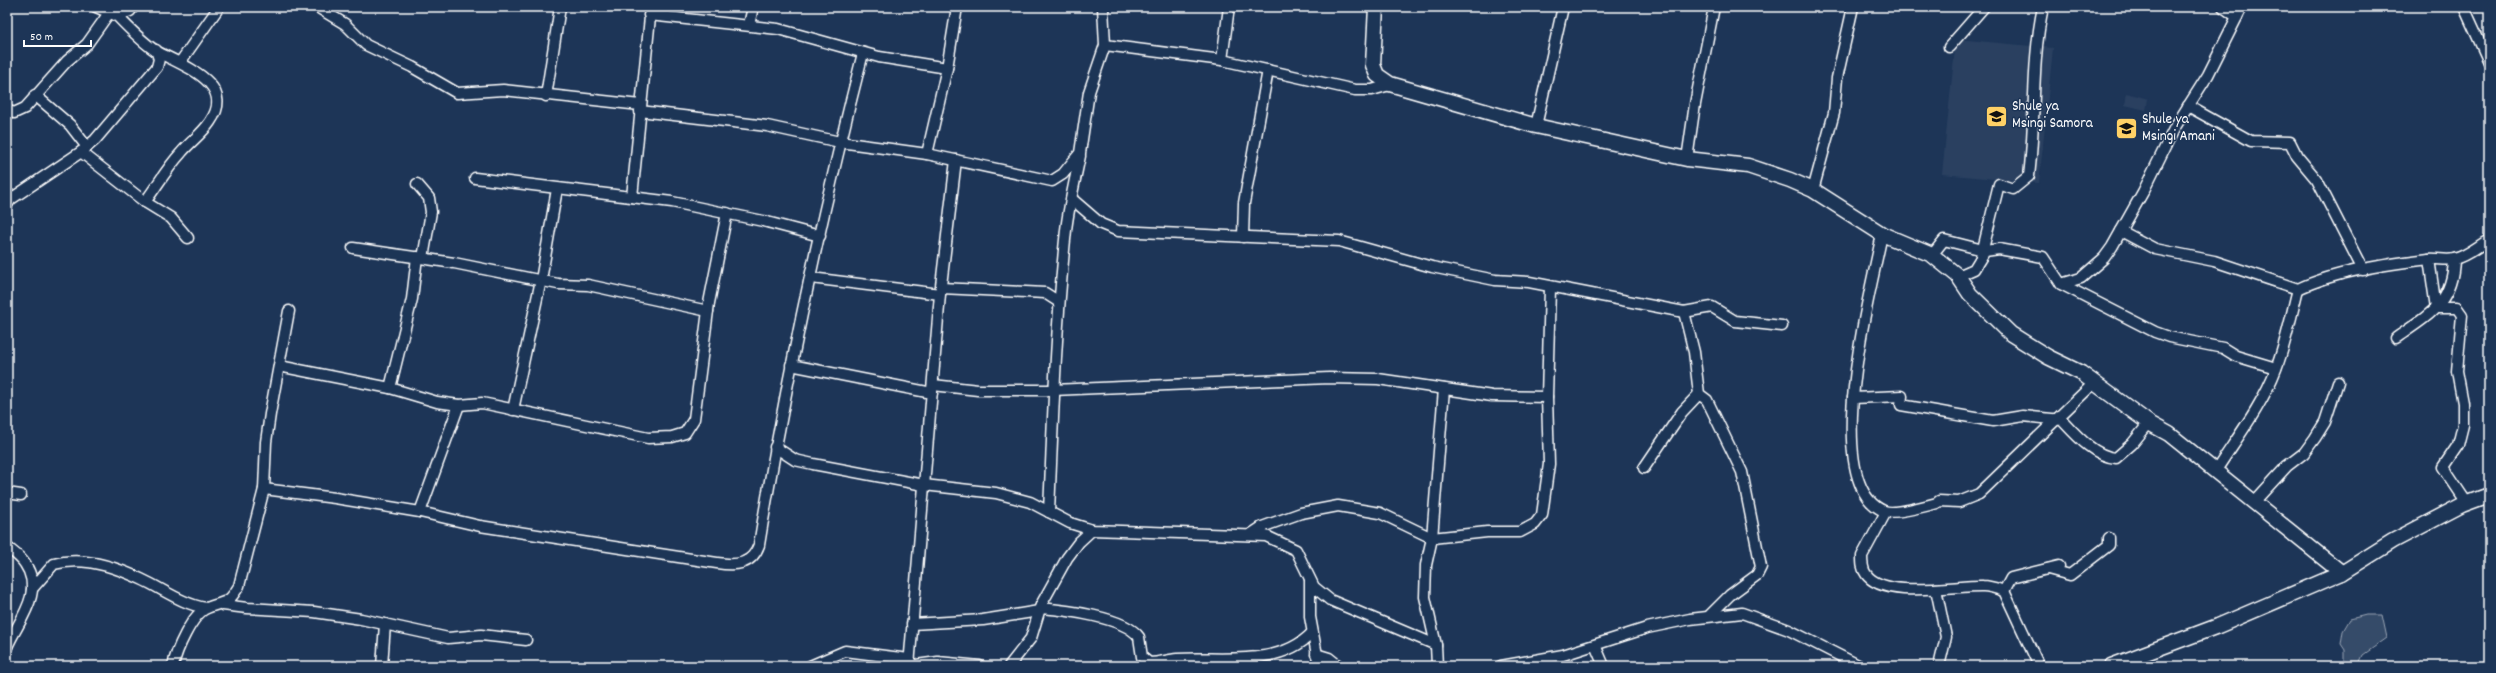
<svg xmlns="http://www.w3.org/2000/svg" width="2496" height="673" viewBox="0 0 2496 673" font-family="Dekko,sans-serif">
  <rect width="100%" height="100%" fill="#1d3557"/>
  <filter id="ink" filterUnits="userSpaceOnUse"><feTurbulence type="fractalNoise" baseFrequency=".025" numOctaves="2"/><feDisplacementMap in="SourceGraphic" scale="8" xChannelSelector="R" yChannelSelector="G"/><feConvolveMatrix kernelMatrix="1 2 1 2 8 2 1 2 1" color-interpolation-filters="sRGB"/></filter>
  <g filter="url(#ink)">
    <g fill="#2a4161">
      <polygon points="1956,39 2053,48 2039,183 1942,174"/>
      <polygon points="2127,93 2148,99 2146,110 2125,105"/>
    </g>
    <polygon fill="#364b69" stroke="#9aa5b4" points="2366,615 2382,615 2387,638 2363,655 2358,666 2345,666 2345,650 2341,644 2343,631 2350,619"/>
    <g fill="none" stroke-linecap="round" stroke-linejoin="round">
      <defs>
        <g id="street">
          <polyline points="96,7 117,16 130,11 133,7"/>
          <polyline points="317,7 345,24 366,45 412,67 457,93 503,90 640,105"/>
          <polyline points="2223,7 2237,17"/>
          <polyline points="2464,7 2489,62"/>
          <polyline points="649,15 778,29 879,57 947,68"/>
          <path d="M117 16C129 28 142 42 156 51 183 66 237 83 210 122 202 134 190 142 181 153 167 168 157 186 145 202"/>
          <polyline points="749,25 753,7"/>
          <polyline points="1105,45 1222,60 1355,90 1372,90 1393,84"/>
          <polyline points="1949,47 1984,7"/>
          <polyline points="1222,60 1229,7"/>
          <polyline points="181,61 219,7"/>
          <polyline points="35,95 70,125 87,147"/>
          <polyline points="546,96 560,7"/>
          <polyline points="2188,106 2251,141 2290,142 2297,156 2317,180 2363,270"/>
          <polyline points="7,110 14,113 25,108 67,61 87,44 109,13"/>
          <polyline points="640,111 767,126 840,142 927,154 1052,181 1063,174 1080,153 1089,92 1105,45 1103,7"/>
          <polyline points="1536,126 1563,7"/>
          <polyline points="81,152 145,202 171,218 188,238"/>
          <polyline points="927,154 947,68 957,7"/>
          <polyline points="1687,159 1695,104 1714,7"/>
          <polyline points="475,178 672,202 763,221 820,236"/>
          <polyline points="417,184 429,198 431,212 423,258"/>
          <polyline points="1813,190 1834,113 1837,78 1853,7"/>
          <polyline points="632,197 651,7"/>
          <polyline points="1072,199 1101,224 1118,231 1339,241 1432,267 1495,280 1529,282 1684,312 1712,307 1735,321 1782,326"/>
          <polyline points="7,205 11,199 81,152 95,140 157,67 159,59 156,50"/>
          <path d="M2121 231 2155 249 2214 261 2298 289C2336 271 2388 264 2429 259 2437 258 2446 261 2454 259 2466 257 2478 246 2489 240"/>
          <path d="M1882 234C1872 287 1818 484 1884 511 1894 515 1926 506 1937 503L1939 501 1959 502 1979 494 2094 383"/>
          <polyline points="1243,237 1244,203 1268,70"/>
          <polyline points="353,248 454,263 558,284 588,285 708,311"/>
          <polyline points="1932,255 1944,240 1983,250"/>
          <path d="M1981 257 1999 184 2013 189 2029 176C2036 120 2031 63 2043 7"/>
          <polyline points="2429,259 2436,308 2457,308 2462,315 2457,371 2463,403 2463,425 2458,445 2443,467 2467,503"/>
          <polyline points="1958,276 1974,269 1985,251 1999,249 2043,257 2061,284 2081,278 2104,258 2112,247 2143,192 2175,127 2208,75 2242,7"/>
          <polyline points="811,278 940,294"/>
          <polyline points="2061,284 2155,332 2169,337 2223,348 2236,356 2276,368"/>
          <polyline points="941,288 1045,293 1059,302"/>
          <polyline points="1684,312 1694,352 1699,394 1707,400 1742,472 1761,567 1757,575 1730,595 1710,615"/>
          <path d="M2396 338C2429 315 2453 303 2454 259"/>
          <polyline points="791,365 932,393"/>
          <polyline points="279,366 390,388 437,402 459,405 482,403 648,438 672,437 685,433 694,419 709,303 727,213"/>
          <polyline points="933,385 978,390 1053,390 1329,378 1378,379 1492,396 1547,397"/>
          <polyline points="390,388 412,299 417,257"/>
          <path d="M1853 398 1902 396 1901 405 1993 421 2023 416 2062 420C2076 435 2095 457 2116 458L2132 444 2149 423"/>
          <polyline points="513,410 541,280 557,189"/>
          <polyline points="775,447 795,460 813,464 924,485 996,493 1030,502 1070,523 1092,530 1266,536 1296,550 1314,587 1330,600 1436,645"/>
          <polyline points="1644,468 1682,412 1699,394"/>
          <path d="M2215 472C2236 439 2262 406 2276 369 2286 343 2291 316 2298 289"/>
          <path d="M264 489 335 498 420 512 480 526 717 563C736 566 752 565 759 545 786 379 821 216 863 53"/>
          <polyline points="7,493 21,495"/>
          <polyline points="2254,502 2287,466 2304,453 2315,438 2325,422 2338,382"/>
          <polyline points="420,512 459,405"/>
          <path d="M1049 512C1053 418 1056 324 1066 230 1069 205 1075 180 1080 156"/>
          <path d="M1886 512 1862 556C1862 563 1862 569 1866 574 1884 600 1956 585 1983 586 1990 586 1998 589 2004 591L2011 578 2059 566"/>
          <polyline points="1250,535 1262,527 1301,513 1338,506 1380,513 1432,538 1487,532 1520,532 1535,524 1542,515 1549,464 1547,397 1550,288"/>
          <path d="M7 547C13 552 21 557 25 564 45 593 18 621 7 647"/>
          <polyline points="2048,569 2070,575 2109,545 2109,538"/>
          <polyline points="1310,581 1310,617 1319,666"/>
          <path d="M32 589 54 564C82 556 116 567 141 579 163 589 182 604 206 608"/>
          <polyline points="1936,589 1946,637 1939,666"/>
          <polyline points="2004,591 2039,666"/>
          <polyline points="223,605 247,608 314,612 361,619 448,638 481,635 526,640"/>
          <path d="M1040 608C1065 610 1125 617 1139 637L1142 657 1149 663C1159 663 1167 660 1177 659 1220 656 1279 668 1312 633"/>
          <polyline points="912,624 983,620 1039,611"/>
          <polyline points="1595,645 1604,666"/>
          <polyline points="1316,654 1329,658 1339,666"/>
          <path d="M173 666C176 651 192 614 207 608 226 600 227 606 239 586L264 489 266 442 270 414 289 311"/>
          <polyline points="382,666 385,624"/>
          <polyline points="810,666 845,651 909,659"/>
          <polyline points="909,666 940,294 956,160"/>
          <polyline points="909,666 938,662 980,666"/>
          <polyline points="1009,666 1031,638 1041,605 1067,558 1079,542 1092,530"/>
          <polyline points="1437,666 1436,645 1425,597 1426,565 1432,538 1444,389"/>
          <polyline points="1501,666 1563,655 1647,628 1690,619 1742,613 1789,630 1860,666"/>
        </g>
        <g id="secondary">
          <polyline points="1376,7 1373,65 1377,75 1390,84 1536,126 1687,159 1748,166 1790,180 1813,190 1882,234 1932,255 1958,276 1970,294 2011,334 2048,357 2081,373 2149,423 2169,434 2342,573"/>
          <polyline points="2111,666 2218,626 2342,573 2393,541 2462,505 2489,495"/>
        </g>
      </defs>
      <use href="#street" stroke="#fff" stroke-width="13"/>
      <use href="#secondary" stroke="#fff" stroke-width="17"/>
      <use href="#street" stroke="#1d3557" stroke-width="10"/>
      <use href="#secondary" stroke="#1d3557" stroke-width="14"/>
    </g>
  </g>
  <defs>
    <symbol id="school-square" viewBox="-11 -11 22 22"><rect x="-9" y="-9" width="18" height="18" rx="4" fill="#ffd166" stroke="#1d3557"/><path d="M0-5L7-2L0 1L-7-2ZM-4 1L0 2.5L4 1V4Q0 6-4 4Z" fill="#111"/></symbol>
  </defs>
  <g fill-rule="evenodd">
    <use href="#school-square" x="1984" y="104" width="25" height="25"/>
    <use href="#school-square" x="2114" y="116" width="25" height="25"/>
  </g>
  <g text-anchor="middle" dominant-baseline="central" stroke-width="3" stroke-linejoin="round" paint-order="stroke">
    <g font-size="15" fill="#fff" stroke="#1d3557" text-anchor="start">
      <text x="2012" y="107">Shule ya<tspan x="2012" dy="17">Msingi Samora</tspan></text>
      <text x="2142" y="120">Shule ya<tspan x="2142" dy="17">Msingi Amani</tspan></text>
    </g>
  </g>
  <rect width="2496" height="673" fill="none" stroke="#1d3557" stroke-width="24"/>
  <rect x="12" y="12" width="2472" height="649" fill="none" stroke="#fff" stroke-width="1.5" filter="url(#ink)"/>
  <path d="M24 40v6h67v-6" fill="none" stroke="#ffffff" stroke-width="2"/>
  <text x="30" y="40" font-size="12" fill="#ffffff" stroke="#1d3557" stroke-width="3" paint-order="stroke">50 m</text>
</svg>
